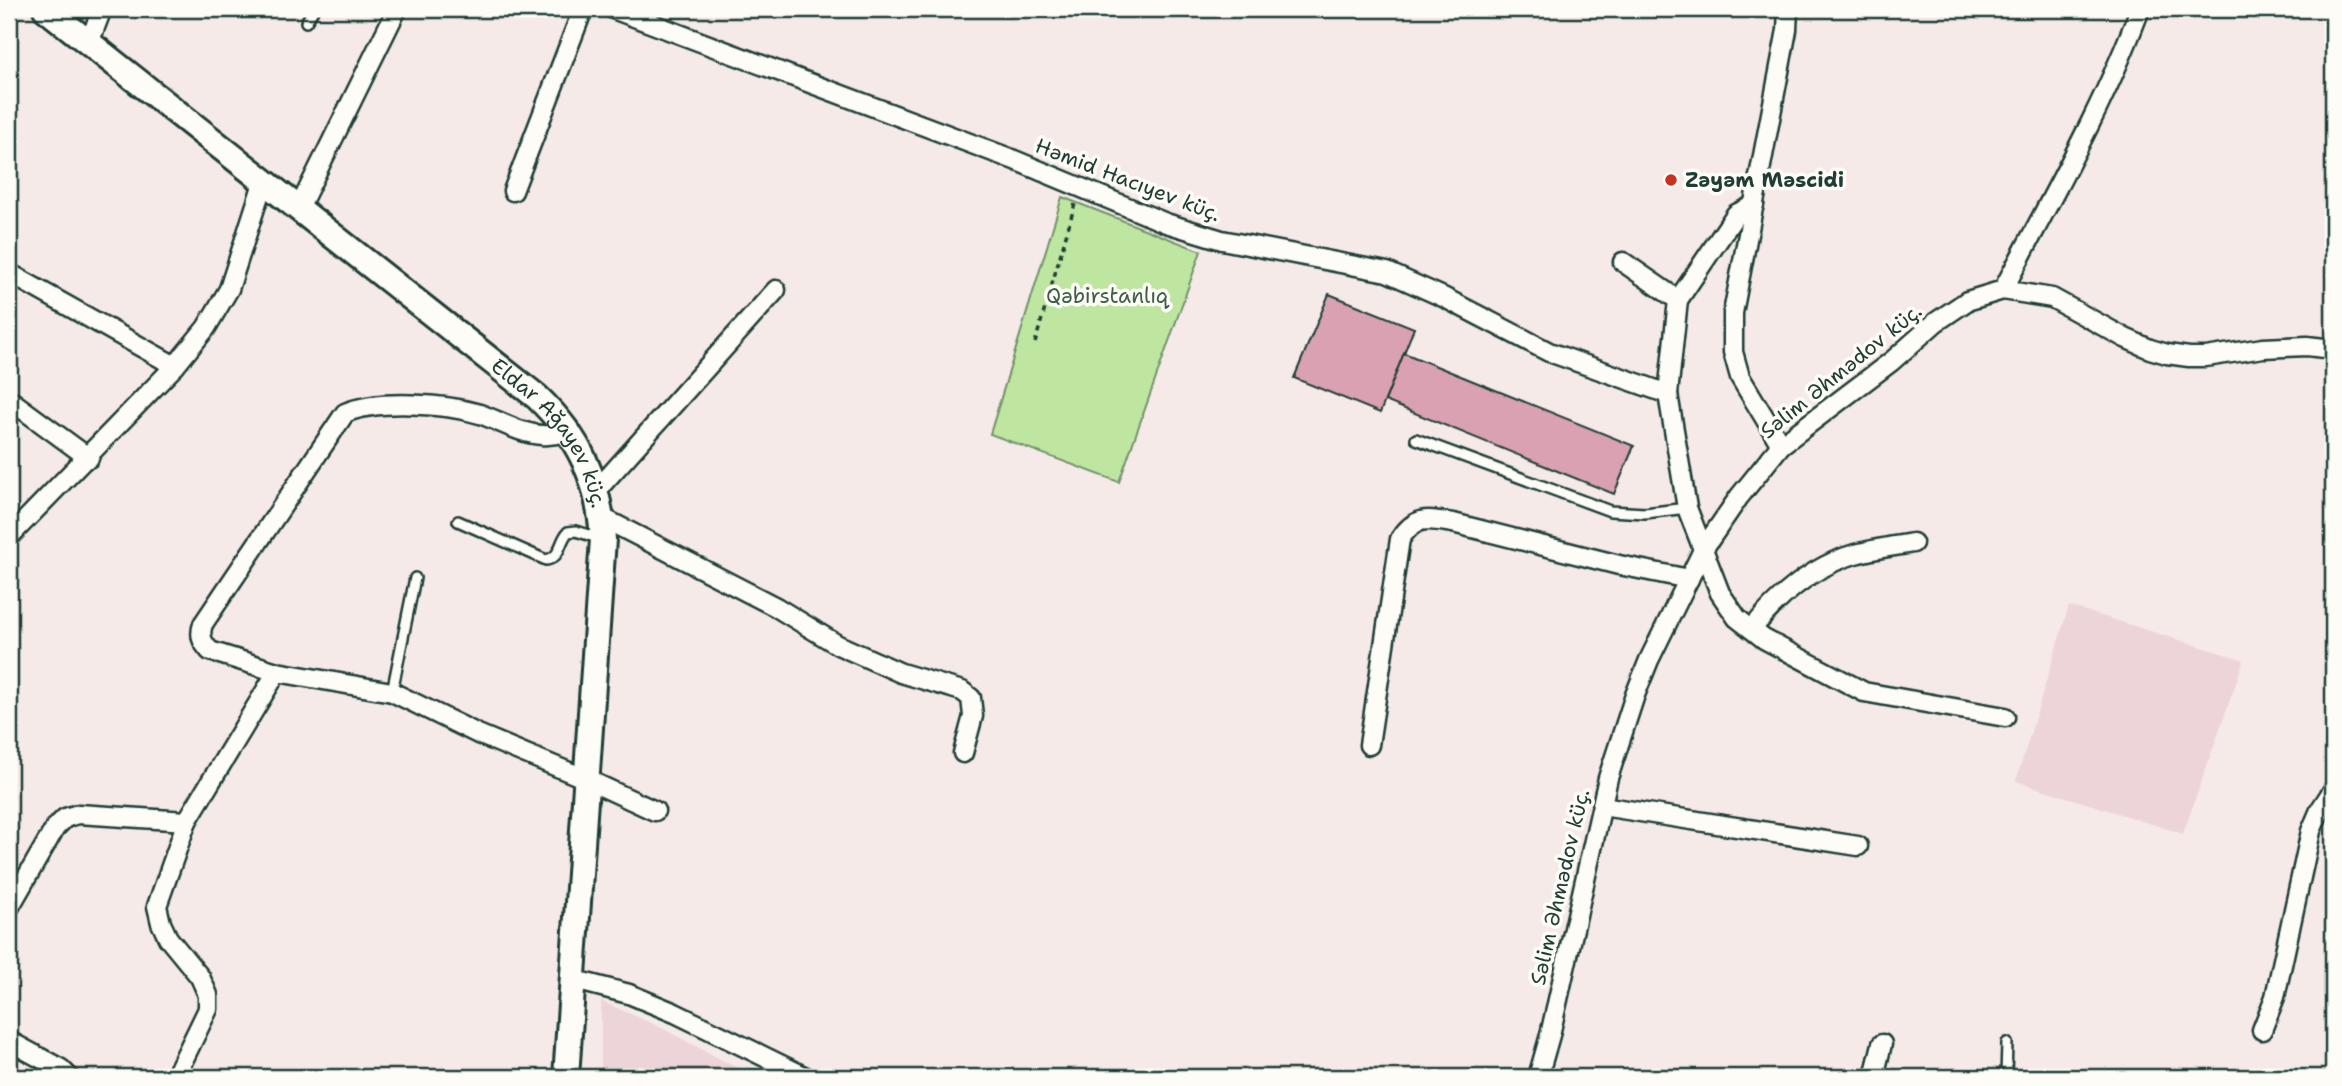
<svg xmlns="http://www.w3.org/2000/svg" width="2342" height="1086" viewBox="0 0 2342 1086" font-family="'Shantell Sans',sans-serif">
  <rect width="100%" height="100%" fill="#f6eae9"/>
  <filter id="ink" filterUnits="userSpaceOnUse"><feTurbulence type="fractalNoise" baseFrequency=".0143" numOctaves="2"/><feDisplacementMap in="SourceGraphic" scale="14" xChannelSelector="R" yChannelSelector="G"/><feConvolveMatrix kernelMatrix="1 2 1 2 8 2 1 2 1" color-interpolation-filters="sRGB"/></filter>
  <g filter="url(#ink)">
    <g fill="#edd4d8">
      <polygon points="2069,606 2244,660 2183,834 2016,781"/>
      <polygon points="601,1001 660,1027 754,1077 601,1077"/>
    </g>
    <polygon fill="#bfe6a1" stroke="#6f926a" stroke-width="2" points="1062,197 1201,251 1119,482 990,434"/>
    <g fill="#d9a1b2" stroke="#1f3d34" stroke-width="2">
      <polygon points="1329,294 1414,328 1380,413 1294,378"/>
      <polygon points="1404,353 1634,446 1614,494 1385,401"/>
    </g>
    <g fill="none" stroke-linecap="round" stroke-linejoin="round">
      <defs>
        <g id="service">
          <polyline points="306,22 314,9"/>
          <polyline points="1416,439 1610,511 1645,513 1687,508"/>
          <path d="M458 521 546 560C561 558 559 542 568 532L576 531 601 539"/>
          <polyline points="392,692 415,578"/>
          <polyline points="2006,1077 2007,1043"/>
        </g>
        <g id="minor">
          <polyline points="613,9 1012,159 1166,223 1222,240 1387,272 1443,297 1549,352 1668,394"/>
          <polyline points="89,43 102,9"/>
          <polyline points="513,191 583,9"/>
          <polyline points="1754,205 1736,214 1678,300 1668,394 1687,508 1720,593 1737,618 1764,639 1864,692 2005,717"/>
          <polyline points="298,210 397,9"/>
          <polyline points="1623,262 1678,300"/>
          <polyline points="9,273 175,366"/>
          <path d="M2003 290C2051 198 2104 106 2140 9"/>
          <polyline points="10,400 89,458"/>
          <path d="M569 432C561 433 551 436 542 435 521 434 500 421 480 414 446 404 378 399 345 413L203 624C199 636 202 642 210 651L277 672 392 692 478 734 586 779 655 811"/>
          <polyline points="1781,445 1740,377 1733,352 1733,313 1787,30 1788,9"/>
          <polyline points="596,491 776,290"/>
          <polyline points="601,517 776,607 838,645 901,673 962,691 971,698 973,716 963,753"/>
          <polyline points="9,537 175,366 206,328 229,289 263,183"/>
          <path d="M1752 629C1778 597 1813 566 1855 554 1874 549 1894 546 1913 543"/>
          <path d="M1369 745 1400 539C1416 515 1427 519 1453 523L1619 565 1689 579"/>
          <polyline points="1602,806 1858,846"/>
          <polyline points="9,908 55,828 65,818 78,814 187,821"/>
          <polyline points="571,979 629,994 675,1013 806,1077"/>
          <polyline points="2262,1030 2275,997 2311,831 2320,810 2333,790"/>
          <polyline points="9,1041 61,1069 69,1077"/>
          <polyline points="175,1077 208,1009 208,995 200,977 168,938 161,923 157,906 187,821 277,672"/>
          <polyline points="1538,1077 1550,1035 1608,778 1635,695 1649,660 1704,548 1739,497 1781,445 1892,361 1936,322 1967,301 2003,290 2052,298 2125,338 2150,349 2167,354 2189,357 2206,357 2263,348 2307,346 2333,349"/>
          <polyline points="1874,1077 1882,1044"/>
        </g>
        <g id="secondary">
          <path id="s1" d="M46 9 537 397C580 438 599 480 603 539L566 1077"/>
        </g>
      </defs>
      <use href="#service" stroke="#1f3d34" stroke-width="14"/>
      <use href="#minor" stroke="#1f3d34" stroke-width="23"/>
      <use href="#secondary" stroke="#1f3d34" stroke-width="30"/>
      <polyline stroke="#1f3d34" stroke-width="3.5" stroke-dasharray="5 5" stroke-linecap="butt" points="1035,343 1075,204"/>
      <use href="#service" stroke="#fdfcf7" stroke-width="9"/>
      <use href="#minor" stroke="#fdfcf7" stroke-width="18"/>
      <use href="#secondary" stroke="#fdfcf7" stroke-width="24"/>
    </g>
  </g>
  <circle fill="#c8321e" stroke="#fdfcf7" stroke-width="2.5" cx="1671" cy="180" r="7"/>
  <g text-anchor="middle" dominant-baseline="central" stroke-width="7" stroke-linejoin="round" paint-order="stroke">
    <g font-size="21" fill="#1f3d34" stroke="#fdfcf7">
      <text transform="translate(1128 180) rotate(21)">Həmid Hacıyev küç.</text>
      <text transform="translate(1841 371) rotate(-39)">Səlim Əhmədov küç.</text>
      <text stroke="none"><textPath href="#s1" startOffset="663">Eldar Ağayev küç.</textPath></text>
      <text transform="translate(1560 887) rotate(-77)">Səlim Əhmədov küç.</text>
    </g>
    <g font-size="21" font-weight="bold" fill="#1f3d34" stroke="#fdfcf7" text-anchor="start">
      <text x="1685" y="180">Zəyəm Məscidi</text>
    </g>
    <g font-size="21" fill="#3f5f4a" stroke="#fdfcf7">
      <text x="1107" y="296">Qəbirstanlıq</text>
    </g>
  </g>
  <rect width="2342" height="1086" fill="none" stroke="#fdfcf7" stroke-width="35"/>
  <rect x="18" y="18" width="2307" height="1051" fill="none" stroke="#1f3d34" stroke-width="2.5" filter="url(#ink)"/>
</svg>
